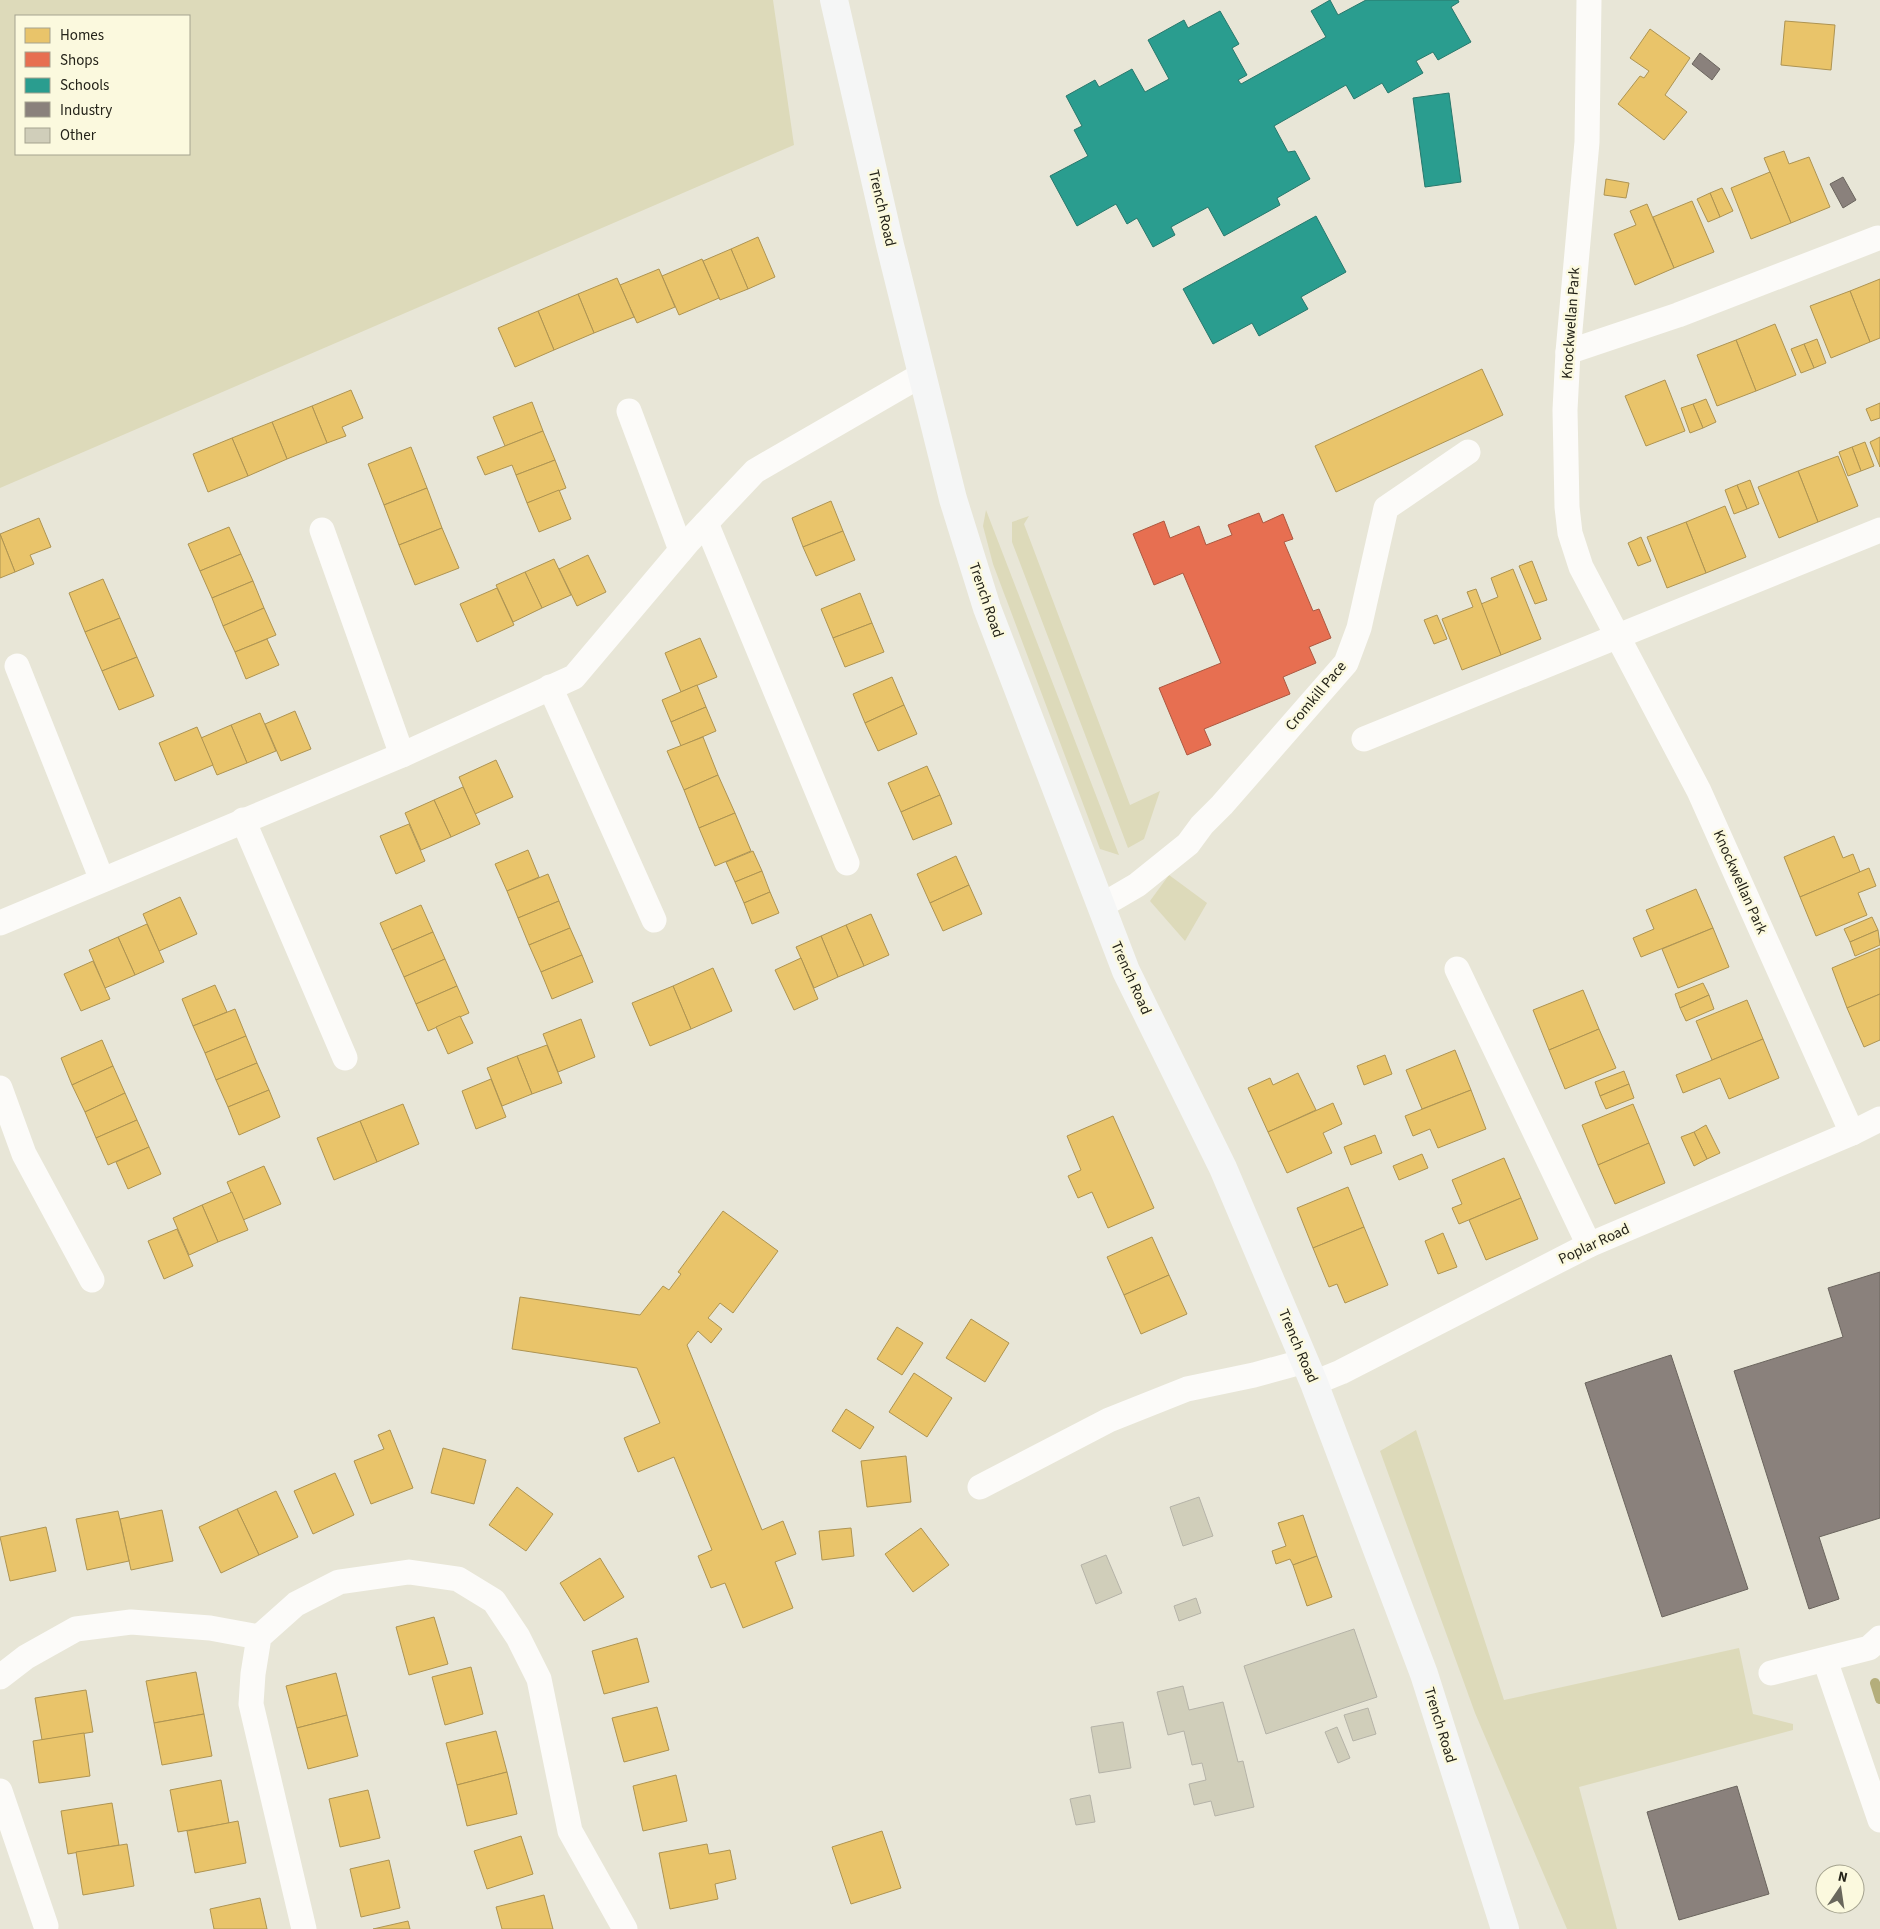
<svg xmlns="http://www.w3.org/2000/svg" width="1880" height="1929" viewBox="0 0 1880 1929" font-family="'Source Sans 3',sans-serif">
  <rect width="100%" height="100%" fill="#e8e6d7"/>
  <g fill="#dddaba" fill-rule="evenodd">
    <path d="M0 0H773L794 145 0 488ZM16 16H189V154H16Z"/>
    <polygon points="986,510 1119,855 1100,849 993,564 983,526"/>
    <polygon points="1029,516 1024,524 1130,805 1160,791 1144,839 1128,848 1012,542 1012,522"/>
    <polygon points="1169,875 1207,903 1185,941 1150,901"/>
    <polygon points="1416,1430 1504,1700 1739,1648 1753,1714 1793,1724 1793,1730 1579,1787 1617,1929 1567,1929 1475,1713 1380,1451"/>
  </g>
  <g fill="#e9c46a" stroke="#ae9452">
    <polygon points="1785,21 1835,25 1831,70 1781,65"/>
    <polygon points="1650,29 1690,58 1665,95 1687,112 1664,140 1618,104 1640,76 1644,78 1649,71 1630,58"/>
    <polygon points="1784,151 1789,164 1809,157 1830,207 1791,223 1764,158"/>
    <polygon points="1770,172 1791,223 1751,239 1731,188"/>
    <polygon points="1606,179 1629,183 1626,198 1604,195"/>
    <polygon points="1722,188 1733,211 1720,217 1710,193"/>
    <polygon points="1710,193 1720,217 1708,222 1697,199"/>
    <polygon points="1692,201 1714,252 1674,268 1653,217"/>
    <polygon points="1647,204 1674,268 1635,285 1614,234 1636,225 1630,211"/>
    <polygon points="758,237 775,277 748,289 731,249"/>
    <polygon points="731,249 748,289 720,300 703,261"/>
    <polygon points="702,259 719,298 679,315 662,276"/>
    <polygon points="659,269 675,307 637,323 620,285"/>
    <polygon points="617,278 634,317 594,333 578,294"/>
    <polygon points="1880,279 1880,338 1870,342 1850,291"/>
    <polygon points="1850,291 1870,342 1831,358 1810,306"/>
    <polygon points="578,294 594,333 554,350 538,311"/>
    <polygon points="538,311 554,350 515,367 498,328"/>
    <polygon points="1775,324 1796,375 1756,391 1736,340"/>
    <polygon points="1817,339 1826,363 1814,368 1804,344"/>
    <polygon points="1736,340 1756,391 1717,406 1697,355"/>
    <polygon points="1804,344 1814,368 1801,373 1791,349"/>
    <polygon points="1482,369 1503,415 1336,492 1315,446"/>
    <polygon points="1665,380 1685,431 1646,446 1625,396"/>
    <polygon points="351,390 363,418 342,427 346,436 327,443 312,406"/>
    <polygon points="1706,399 1716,422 1703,428 1693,404"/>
    <polygon points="532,402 543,431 505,446 493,417"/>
    <polygon points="1880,403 1880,418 1871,421 1866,409"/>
    <polygon points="1693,404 1703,428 1690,433 1681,408"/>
    <polygon points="312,406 327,443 287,459 272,422"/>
    <polygon points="272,422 287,459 248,476 232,438"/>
    <polygon points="543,431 555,460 516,475 512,465 485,475 477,457"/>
    <polygon points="1880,437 1880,467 1870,442"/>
    <polygon points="232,438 248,476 208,492 193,454"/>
    <polygon points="1865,442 1874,466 1861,471 1852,447"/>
    <polygon points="411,447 427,488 384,505 368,464"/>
    <polygon points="1852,447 1861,471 1848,476 1839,452"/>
    <polygon points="1838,456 1858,506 1818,522 1798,471"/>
    <polygon points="555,460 566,488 527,503 516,475"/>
    <polygon points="1798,471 1818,522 1779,538 1758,487"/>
    <polygon points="1750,480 1759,504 1747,509 1737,485"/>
    <polygon points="1737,485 1747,509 1734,514 1725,490"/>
    <polygon points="427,488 442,528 399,545 384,505"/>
    <polygon points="559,490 571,519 539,532 527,503"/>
    <polygon points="831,501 843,531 803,547 792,518"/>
    <polygon points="1725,506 1746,557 1706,573 1686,522"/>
    <polygon points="39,518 51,547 30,555 34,564 15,572 0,534"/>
    <polygon points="1686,522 1706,573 1667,588 1647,537"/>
    <polygon points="229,527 241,554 200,571 188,544"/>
    <polygon points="442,528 459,568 415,585 399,545"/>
    <polygon points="843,531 855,560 816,576 803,547"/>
    <polygon points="0,534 15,572 0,578"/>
    <polygon points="1641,537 1651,561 1638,566 1628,543"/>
    <polygon points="241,554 253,581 212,598 200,571"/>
    <polygon points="588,555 606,592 577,606 559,569"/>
    <polygon points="554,559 571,595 542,608 525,572"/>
    <polygon points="1532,561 1547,600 1535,604 1519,566"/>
    <polygon points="1513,569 1541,639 1501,655 1481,604 1498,597 1491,578"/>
    <polygon points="525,572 542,608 513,622 496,585"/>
    <polygon points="103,579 120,618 85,632 69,593"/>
    <polygon points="253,581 264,608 223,626 212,598"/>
    <polygon points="497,588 514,625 477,642 460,604"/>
    <polygon points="1476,589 1501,655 1462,670 1442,619 1473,607 1467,592"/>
    <polygon points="860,593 872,623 833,638 821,609"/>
    <polygon points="264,608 276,635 235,652 223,626"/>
    <polygon points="1437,615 1447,639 1434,644 1424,620"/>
    <polygon points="120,618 137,657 102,671 85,632"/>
    <polygon points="872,623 884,652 845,667 833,638"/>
    <polygon points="700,638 717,677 681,692 665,653"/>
    <polygon points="267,639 279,665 246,679 235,652"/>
    <polygon points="137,657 154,696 119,710 102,671"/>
    <polygon points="892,677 904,705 865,723 853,694"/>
    <polygon points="697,685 706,707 671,722 662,700"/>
    <polygon points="904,705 917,734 878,751 865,723"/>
    <polygon points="706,707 716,731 681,746 671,722"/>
    <polygon points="295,711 311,749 281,761 265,724"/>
    <polygon points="260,713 276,751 247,763 231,725"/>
    <polygon points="231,725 247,763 217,775 201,738"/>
    <polygon points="197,727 213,765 175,781 159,743"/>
    <polygon points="703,737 718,775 684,790 667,751"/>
    <polygon points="496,760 513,797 475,814 459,777"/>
    <polygon points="927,766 940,795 901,812 888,783"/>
    <polygon points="718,775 735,813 699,828 684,790"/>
    <polygon points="463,787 480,824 451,837 434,800"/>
    <polygon points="940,795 952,824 913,840 901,812"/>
    <polygon points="434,800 451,837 421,850 405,813"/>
    <polygon points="735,813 751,851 715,866 699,828"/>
    <polygon points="409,824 425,861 396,874 380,836"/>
    <polygon points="1834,836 1843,858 1853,854 1860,872 1800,897 1784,857"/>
    <polygon points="528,850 539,877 507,891 495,864"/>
    <polygon points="753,851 762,871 735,882 726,862"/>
    <polygon points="956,856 969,885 930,903 917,874"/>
    <polygon points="1869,868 1876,886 1858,893 1867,915 1816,936 1800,897"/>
    <polygon points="762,871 770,892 744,903 735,882"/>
    <polygon points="548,874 559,901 518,918 507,891"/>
    <polygon points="969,885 982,914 943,931 930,903"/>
    <polygon points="1696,889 1713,928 1641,957 1633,938 1654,929 1646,910"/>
    <polygon points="770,892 779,913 752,924 744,903"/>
    <polygon points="180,897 197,934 159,951 143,914"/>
    <polygon points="559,901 570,928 529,945 518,918"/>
    <polygon points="421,905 433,932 392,950 380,923"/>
    <polygon points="871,914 889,955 864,966 846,925"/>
    <polygon points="1872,917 1878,930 1850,942 1844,929"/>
    <polygon points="147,924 164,962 135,975 118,937"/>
    <polygon points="846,925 864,966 838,977 821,936"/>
    <polygon points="570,928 582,955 541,972 529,945"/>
    <polygon points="1713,928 1729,967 1678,988 1662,949"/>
    <polygon points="1878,930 1880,945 1855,956 1850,942"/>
    <polygon points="433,932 445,959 404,977 392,950"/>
    <polygon points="821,936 838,977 814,988 796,947"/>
    <polygon points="118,937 135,975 105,988 89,950"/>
    <polygon points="1880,948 1880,994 1847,1008 1832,968"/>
    <polygon points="582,955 593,982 552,999 541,972"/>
    <polygon points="801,958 818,999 794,1010 775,970"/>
    <polygon points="445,959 457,986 416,1004 404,977"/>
    <polygon points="93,961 110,999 81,1011 64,974"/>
    <polygon points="713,968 732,1011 691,1029 673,986"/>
    <polygon points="1703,983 1709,995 1680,1008 1675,994"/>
    <polygon points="215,985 227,1012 193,1026 182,999"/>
    <polygon points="457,986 469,1013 428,1031 416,1004"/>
    <polygon points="673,986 691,1029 650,1046 632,1003"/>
    <polygon points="1583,990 1599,1029 1549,1050 1533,1010"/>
    <polygon points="1880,994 1880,1040 1864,1047 1847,1008"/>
    <polygon points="1709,995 1714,1009 1686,1021 1680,1008"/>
    <polygon points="1747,1000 1763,1039 1712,1060 1696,1021"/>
    <polygon points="235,1009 246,1036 205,1053 193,1026"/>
    <polygon points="460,1016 473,1043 448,1054 436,1027"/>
    <polygon points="581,1019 595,1057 558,1072 543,1034"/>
    <polygon points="1599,1029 1616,1068 1565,1089 1549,1050"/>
    <polygon points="246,1036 257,1063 216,1080 205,1053"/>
    <polygon points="1763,1039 1779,1078 1729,1099 1720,1078 1683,1093 1676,1075"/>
    <polygon points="102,1040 113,1066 72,1085 61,1058"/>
    <polygon points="547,1045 562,1083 532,1094 517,1056"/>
    <polygon points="1455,1050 1471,1090 1422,1109 1406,1070"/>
    <polygon points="1385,1055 1392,1074 1364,1085 1357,1066"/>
    <polygon points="517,1056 532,1094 502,1106 487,1068"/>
    <polygon points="257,1063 269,1090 228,1107 216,1080"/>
    <polygon points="113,1066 125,1093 85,1112 72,1085"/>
    <polygon points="1624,1071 1629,1084 1600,1096 1595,1082"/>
    <polygon points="1298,1073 1316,1110 1268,1132 1248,1088 1270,1078 1273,1085"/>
    <polygon points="491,1079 506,1117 476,1129 462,1091"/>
    <polygon points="1629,1084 1634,1098 1606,1109 1600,1096"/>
    <polygon points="269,1090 280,1117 239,1135 228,1107"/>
    <polygon points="1471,1090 1486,1129 1438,1148 1430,1129 1413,1136 1405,1116"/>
    <polygon points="125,1093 137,1120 96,1138 85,1112"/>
    <polygon points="1333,1103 1342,1124 1323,1133 1332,1153 1287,1173 1268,1132"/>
    <polygon points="403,1104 419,1144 377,1162 360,1121"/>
    <polygon points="1633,1104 1649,1143 1598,1165 1582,1125"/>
    <polygon points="1113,1116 1154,1208 1108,1228 1092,1192 1078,1198 1068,1176 1081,1170 1067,1136"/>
    <polygon points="137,1120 149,1147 108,1165 96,1138"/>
    <polygon points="360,1121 377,1162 334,1180 317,1138"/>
    <polygon points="1706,1125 1720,1153 1707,1159 1694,1132"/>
    <polygon points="1694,1132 1707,1159 1694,1166 1681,1137"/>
    <polygon points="1375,1135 1382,1153 1351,1165 1344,1147"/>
    <polygon points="1649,1143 1665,1183 1615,1204 1598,1165"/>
    <polygon points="149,1147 161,1174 128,1189 116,1162"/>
    <polygon points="1422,1154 1428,1168 1399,1180 1393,1166"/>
    <polygon points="1504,1158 1521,1198 1459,1224 1452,1208 1462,1204 1452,1180"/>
    <polygon points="264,1166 281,1204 243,1220 227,1182"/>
    <polygon points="1348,1187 1364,1227 1313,1248 1297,1208"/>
    <polygon points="232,1192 248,1230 218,1242 202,1205"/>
    <polygon points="1521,1198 1538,1239 1486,1260 1469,1220"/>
    <polygon points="202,1205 218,1242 189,1255 173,1218"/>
    <polygon points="723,1211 778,1251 733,1313 720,1303 708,1318 722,1329 711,1343 698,1331 687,1345 762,1530 783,1521 796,1554 775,1562 793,1608 743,1628 725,1583 711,1588 698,1556 712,1550 674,1457 638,1472 624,1438 660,1423 637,1368 512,1349 520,1297 640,1315 663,1286 669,1290 681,1274 678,1272"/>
    <polygon points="1364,1227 1388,1285 1345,1303 1337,1284 1329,1287 1313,1248"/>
    <polygon points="177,1229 193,1266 164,1279 148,1241"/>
    <polygon points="1443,1233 1457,1267 1438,1274 1425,1241"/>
    <polygon points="1152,1237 1169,1275 1124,1295 1107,1257"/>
    <polygon points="1169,1275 1187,1314 1141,1334 1124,1295"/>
    <polygon points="971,1319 1009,1343 985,1382 946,1358"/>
    <polygon points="897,1327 923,1343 902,1375 877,1359"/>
    <polygon points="914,1373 952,1398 927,1437 889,1412"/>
    <polygon points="846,1409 874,1427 860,1449 832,1431"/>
    <polygon points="390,1430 413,1488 371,1504 354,1461 384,1449 378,1435"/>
    <polygon points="443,1448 486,1460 474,1504 431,1493"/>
    <polygon points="906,1456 911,1502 867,1507 861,1461"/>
    <polygon points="335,1473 354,1515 313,1534 294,1491"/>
    <polygon points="517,1487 553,1514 526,1551 489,1525"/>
    <polygon points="276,1491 298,1537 259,1555 237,1509"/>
    <polygon points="237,1509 259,1555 221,1573 199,1527"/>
    <polygon points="162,1510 173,1561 131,1570 120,1519"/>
    <polygon points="118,1511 129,1561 87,1570 76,1519"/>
    <polygon points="1303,1515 1317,1556 1293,1565 1290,1559 1276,1564 1272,1551 1286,1546 1278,1523"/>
    <polygon points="46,1527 56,1571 10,1581 0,1537"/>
    <polygon points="851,1528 854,1556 822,1560 819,1531"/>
    <polygon points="921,1528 949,1565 913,1592 885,1554"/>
    <polygon points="1317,1556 1332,1597 1307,1606 1293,1565"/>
    <polygon points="600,1558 624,1597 584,1621 560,1583"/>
    <polygon points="434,1617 448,1664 409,1675 396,1627"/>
    <polygon points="637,1638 649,1682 604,1694 592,1651"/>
    <polygon points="471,1667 483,1714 445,1725 432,1677"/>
    <polygon points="196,1672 204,1714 154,1723 146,1681"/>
    <polygon points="336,1673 347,1715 297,1728 286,1686"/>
    <polygon points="86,1690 93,1732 42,1740 35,1698"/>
    <polygon points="657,1707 669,1750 624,1762 612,1718"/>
    <polygon points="204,1714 212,1756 162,1765 154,1723"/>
    <polygon points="347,1715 358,1756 308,1769 297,1728"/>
    <polygon points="496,1731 507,1772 457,1785 446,1743"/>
    <polygon points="84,1733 90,1776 39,1783 33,1741"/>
    <polygon points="507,1772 517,1814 467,1826 457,1785"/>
    <polygon points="676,1775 687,1821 643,1831 633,1786"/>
    <polygon points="221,1780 229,1823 178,1832 170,1790"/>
    <polygon points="368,1790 380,1838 340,1847 329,1799"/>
    <polygon points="112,1803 119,1845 68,1854 61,1811"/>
    <polygon points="238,1821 246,1863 195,1873 187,1831"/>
    <polygon points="882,1831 901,1888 851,1904 832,1847"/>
    <polygon points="521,1836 533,1874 487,1889 474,1851"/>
    <polygon points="127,1844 134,1886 83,1895 76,1852"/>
    <polygon points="707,1844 709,1854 730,1850 736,1879 715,1884 718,1899 670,1909 659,1853"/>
    <polygon points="389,1860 400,1908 361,1917 350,1869"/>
    <polygon points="544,1895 553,1929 502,1929 496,1907"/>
    <polygon points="260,1898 267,1929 214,1929 210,1909"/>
    <polygon points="408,1921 410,1929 373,1929"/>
  </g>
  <polygon fill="#e76f51" stroke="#ac5840" points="1259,513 1263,523 1283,514 1293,539 1284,542 1313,611 1319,609 1331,638 1309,647 1316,663 1283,677 1290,694 1204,729 1211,745 1187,755 1159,688 1221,663 1183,573 1154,585 1133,534 1164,521 1170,538 1199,526 1206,545 1232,535 1228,525"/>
  <g fill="#2a9d8f" stroke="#28786c">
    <polygon points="1330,0 1338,15 1366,0 1458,0 1459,2 1451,7 1471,42 1438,60 1433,52 1416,61 1423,73 1388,93 1382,83 1354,99 1346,85 1274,126 1288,152 1295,151 1310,179 1277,198 1280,205 1224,236 1208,207 1171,227 1175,235 1153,247 1137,218 1127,224 1116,204 1077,226 1050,176 1088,156 1074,130 1082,126 1066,96 1095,80 1099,87 1132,69 1145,92 1169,79 1148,40 1184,20 1188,28 1220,11 1239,44 1232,48 1247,75 1238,80 1241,84 1326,37 1311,11"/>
    <polygon points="1449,93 1461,182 1425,187 1413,98"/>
    <polygon points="1316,216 1346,272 1301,297 1308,309 1259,336 1252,323 1213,344 1183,289"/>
  </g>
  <g fill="#8a817c" stroke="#6b655e">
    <polygon points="1700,53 1720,69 1712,80 1692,64"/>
    <polygon points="1843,177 1856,200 1843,208 1830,184"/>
    <polygon points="1880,1272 1880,1518 1819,1537 1839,1599 1809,1609 1734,1371 1843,1337 1828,1288"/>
    <polygon points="1671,1355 1748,1589 1662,1617 1585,1383"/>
    <polygon points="1737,1786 1769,1894 1679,1920 1647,1812"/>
  </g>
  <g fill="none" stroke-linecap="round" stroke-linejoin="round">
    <polyline stroke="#b4ae7b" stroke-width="10" points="1875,1683 1880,1699"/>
  </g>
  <g fill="#d0ceba" stroke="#b5b3a8">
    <polygon points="1199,1497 1213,1536 1183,1546 1170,1507"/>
    <polygon points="1106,1555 1122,1593 1096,1604 1081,1565"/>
    <polygon points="1196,1598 1201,1613 1179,1621 1174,1606"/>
    <polygon points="1354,1629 1377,1697 1266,1734 1244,1666"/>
    <polygon points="1183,1686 1189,1710 1223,1702 1238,1762 1243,1761 1254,1807 1215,1816 1211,1801 1194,1805 1189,1784 1206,1780 1202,1763 1192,1765 1184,1731 1168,1735 1157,1692"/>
    <polygon points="1368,1708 1376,1734 1353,1741 1344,1715"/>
    <polygon points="1123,1722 1131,1768 1099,1773 1091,1727"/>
    <polygon points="1337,1727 1350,1758 1338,1763 1325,1732"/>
    <polygon points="1090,1795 1095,1822 1076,1825 1070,1799"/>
  </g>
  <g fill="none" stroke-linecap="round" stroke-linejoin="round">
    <g stroke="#fcfbf9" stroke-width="25">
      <polyline points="1589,0 1587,142 1568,352 1565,410 1567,507 1570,533 1581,567 1699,791 1852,1133"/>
      <polyline points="1568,352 1678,315 1878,238"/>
      <polyline points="629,411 681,550"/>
      <polyline points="706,523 847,863"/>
      <polyline points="322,530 402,755"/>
      <polyline points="17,666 102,880"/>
      <polyline points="550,687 654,920"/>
      <polyline points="1364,739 1880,530"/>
      <polyline points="243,820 345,1058"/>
      <polyline points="1101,906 1137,885 1188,844 1202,825 1222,805 1346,663 1359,628 1386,508 1468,452"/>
      <polyline points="0,923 402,755 574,677 688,542 755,471 923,374"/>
      <polyline points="1457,969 1589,1245"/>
      <polyline points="0,1088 24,1154 92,1280"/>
      <polyline points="1314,1383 1341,1372 1589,1245 1852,1133 1880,1119"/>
      <polyline points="980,1487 1109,1420 1187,1389 1254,1375 1305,1361"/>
      <polyline points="1825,1660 1880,1820"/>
      <polyline points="1771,1673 1869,1648 1880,1638"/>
      <polyline points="0,1677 26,1657 76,1629 131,1622 210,1628 259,1637"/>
      <polyline points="0,1791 46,1926"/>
      <polyline points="304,1929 251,1704 253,1674 259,1637 296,1604 339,1582 409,1572 458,1579 494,1601 518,1637 539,1679 570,1831 625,1929"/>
    </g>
    <polyline stroke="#f5f6f6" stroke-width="28" points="834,0 890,245 953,499 987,608 1126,971 1223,1168 1314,1383 1424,1674 1505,1929"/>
  </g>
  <g text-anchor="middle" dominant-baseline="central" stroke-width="5" stroke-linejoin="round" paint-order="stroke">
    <g font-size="15" fill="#242319" stroke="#fbf9de">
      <text transform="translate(882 208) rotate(77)">Trench Road</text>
      <text transform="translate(1571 323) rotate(-86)">Knockwellan Park</text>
      <text transform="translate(986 600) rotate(71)">Trench Road</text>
      <text transform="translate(1316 696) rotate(-50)">Cromkill Pace</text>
      <text transform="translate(1740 882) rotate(66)">Knockwellan Park</text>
      <text transform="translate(1131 978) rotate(66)">Trench Road</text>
      <text transform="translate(1594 1244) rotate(-25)">Poplar Road</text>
      <text transform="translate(1298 1346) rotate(67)">Trench Road</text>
      <text transform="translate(1440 1725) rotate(73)">Trench Road</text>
    </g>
  </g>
  <rect x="15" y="15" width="175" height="140" fill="#fbf9de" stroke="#a5a38f"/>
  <rect x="25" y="28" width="25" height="15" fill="#e9c46a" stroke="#a5a38f"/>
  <text x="60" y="40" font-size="15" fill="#242319">Homes</text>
  <rect x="25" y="52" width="25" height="15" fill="#e76f51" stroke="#a5a38f"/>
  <text x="60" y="65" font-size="15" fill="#242319">Shops</text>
  <rect x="25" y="78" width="25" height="15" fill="#2a9d8f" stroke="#a5a38f"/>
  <text x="60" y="90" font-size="15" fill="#242319">Schools</text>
  <rect x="25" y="102" width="25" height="15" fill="#8a817c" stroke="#a5a38f"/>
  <text x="60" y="115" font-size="15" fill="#242319">Industry</text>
  <rect x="25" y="128" width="25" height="15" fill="#d0ceba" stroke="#a5a38f"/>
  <text x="60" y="140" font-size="15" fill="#242319">Other</text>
  <g transform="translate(1840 1889) rotate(13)"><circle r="24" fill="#fbf9de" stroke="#a5a38f"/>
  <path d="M0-4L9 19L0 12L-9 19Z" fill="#69675c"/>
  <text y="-8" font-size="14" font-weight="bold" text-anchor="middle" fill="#242319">N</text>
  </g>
</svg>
